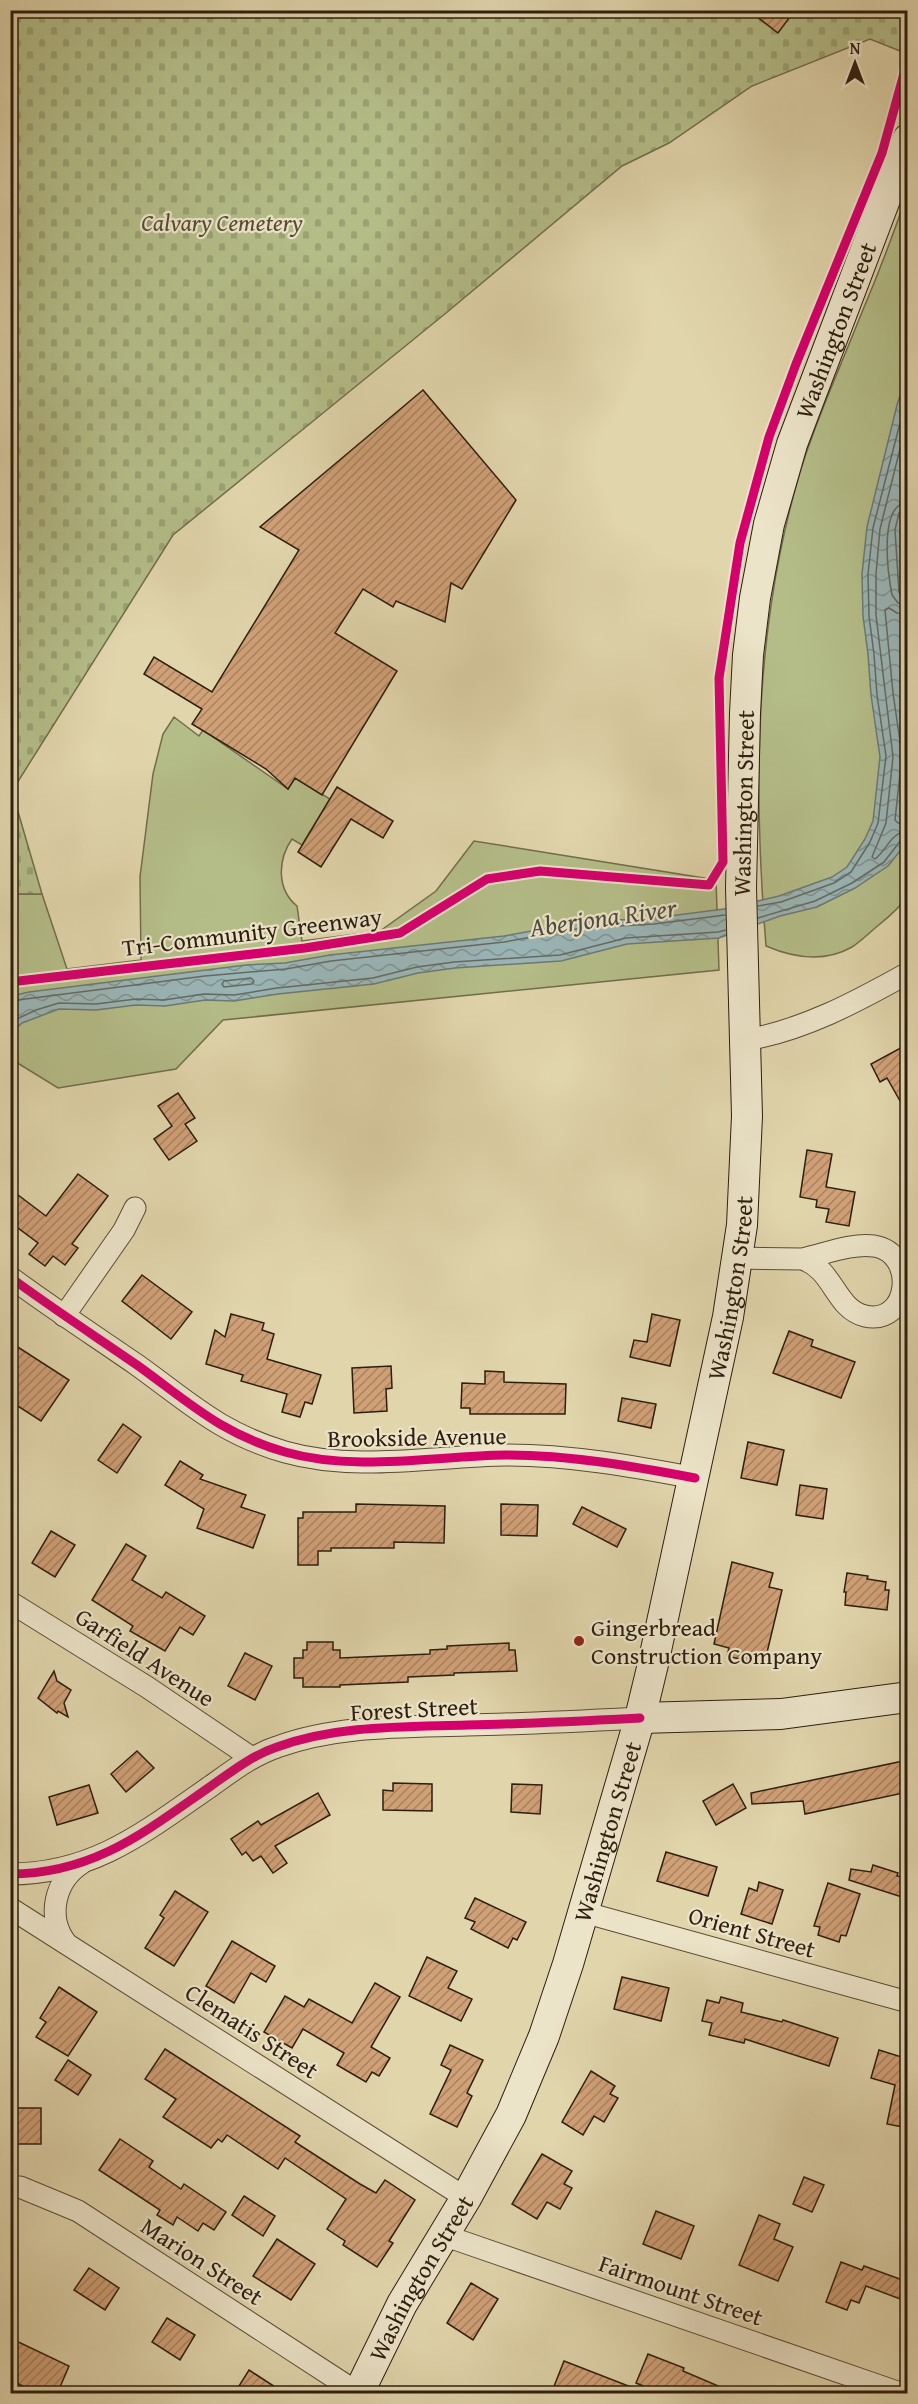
<svg xmlns="http://www.w3.org/2000/svg" width="918" height="2404" viewBox="0 0 918 2404" font-family="'Gentium Book Plus',serif">
  <defs>
    <pattern id="cemetery-stones" width="16" height="16" patternUnits="userSpaceOnUse" patternTransform="scale(1.5)"><rect width="16" height="16" fill="#b4bd88"/><path d="M2 7V4a2 2 0 0 1 4 0v3zM10 15v-3a2 2 0 0 1 4 0v3z" fill="#9ba274"/></pattern>
    <pattern id="water-waves" width="16" height="10" patternUnits="userSpaceOnUse" patternTransform="scale(1.5)"><rect width="16" height="10" fill="#9ab5b6"/><path d="M0 5q4-4 8 0t8 0" fill="none" stroke="#7e9392"/></pattern>
    <pattern id="building-hatch" width="6" height="6" patternUnits="userSpaceOnUse" patternTransform="scale(1.5)"><rect width="6" height="6" fill="#d0a077"/><path d="M-1 1l2-2M0 6l6-6M5 7l2-2" fill="none" stroke="#a98260"/></pattern>
  </defs>
  <rect width="100%" height="100%" fill="#e1d5ac"/>
  <filter id="stains"><feTurbulence type="fractalNoise" baseFrequency=".00333" numOctaves="4"/><feColorMatrix values="0 0 0 0 .2 0 0 0 0 .09 0 0 0 0 .02 0 0 0 .5 -.17"/></filter>
  <radialGradient id="worn" r=".72"><stop offset=".6" stop-color="#630" stop-opacity="0"/><stop offset="1" stop-color="#630" stop-opacity=".3"/></radialGradient>
  <g fill="#b4bd88" stroke="#706e4c" stroke-width="1.5">
    <path d="M907 194V897C898 910 886 919 874 929 867 935 860 942 852 947 824 963 794 958 766 946 753 786 754 625 801 469 817 417 840 368 860 317 877 277 893 236 907 194Z"/>
    <path d="M174 717 199 736 203 730 288 789 295 778 330 799 302 845 292 839C278 859 276 889 297 906L302 941 380 931 436 891 474 841 716 880 719 970 223 1020 176 1069 58 1088 11 1059 10 894H42L67 969 141 960 140 877 153 774 163 734Z"/>
  </g>
  <polygon fill="url(#cemetery-stones)" stroke="#706e4c" stroke-width="1.5" points="11,11 907,11 907,25 900,51 870,39 752,86 669,143 622,166 446,313 173,535 12,791 42,894 11,894"/>
  <polygon fill="url(#water-waves)" stroke="#6e7973" stroke-width="1.5" points="907,374 908,506 901,530 908,633 908,841 888,866 855,888 817,907 780,916 719,938 627,944 561,961 455,968 418,973 374,984 278,994 234,1001 205,1000 165,1006 136,1005 96,1010 59,1009 22,1023 11,1033 11,996 29,992 246,965 285,963 330,955 504,936 581,922 654,918 724,909 779,896 832,877 847,867 865,839 873,821 880,757 871,695 868,654 863,616 862,574 867,527 897,405"/>
  <g fill="none" stroke-linecap="round" stroke-linejoin="round">
    <g stroke="#646a62" stroke-width="1.5">
      <path d="M908 417 880 529 876 574V615L893 757 886 823 872 857 875 859C887 850 891 832 908 831"/>
      <path d="M908 502C878 504 888 574 892 595L898 603 908 605"/>
      <polyline points="908,509 899,513 895,530 899,592 902,597 908,598"/>
      <polyline points="908,614 897,613 889,608 885,610 893,693 902,755 895,820 898,823 908,822"/>
      <polyline points="758,906 781,902 834,883 851,872 870,842 878,823 886,756 877,695 874,654 869,616 868,574 873,528 908,392"/>
      <polyline points="758,918 815,901 852,883 884,862 901,840 908,838"/>
      <polygon points="251,978 254,981 252,984 224,987 222,984 224,981"/>
      <polyline points="10,1001 205,976 286,969 331,961 504,942 582,928 654,924 725,915"/>
      <polyline points="10,1025 19,1018 36,1010 59,1003 96,1004 136,999 164,1000 204,994 234,995 277,988 373,978 417,967 454,962 560,955 626,938 718,932 726,930"/>
    </g>
  </g>
  <g fill="url(#building-hatch)" stroke="#2d1e0f" stroke-width="1.5">
    <polygon points="748,10 795,10 778,33"/>
    <polygon points="423,390 516,500 462,589 451,583 445,622 396,601 393,607 363,589 335,633 397,671 322,795 295,778 288,789 266,769 192,724 202,709 144,674 154,657 212,692 299,550 260,527"/>
    <polygon points="337,787 393,821 383,838 351,819 321,867 298,852"/>
    <polygon points="908,1044 908,1115 887,1078 880,1082 871,1064"/>
    <polygon points="178,1093 195,1118 185,1124 197,1141 169,1160 154,1139 172,1126 158,1106"/>
    <polygon points="807,1150 832,1154 826,1187 855,1192 849,1226 826,1222 829,1209 816,1207 817,1200 800,1197"/>
    <polygon points="78,1174 108,1196 72,1244 78,1248 65,1265 53,1256 45,1266 29,1254 38,1243 10,1222 10,1189 46,1216"/>
    <polygon points="142,1275 192,1312 171,1339 122,1301"/>
    <polygon points="231,1314 264,1323 262,1330 274,1334 267,1359 321,1375 312,1404 305,1402 300,1417 282,1412 287,1394 241,1381 243,1375 206,1364 215,1330 225,1337"/>
    <polygon points="652,1314 680,1320 670,1366 630,1357 634,1340 647,1342"/>
    <polygon points="789,1331 813,1340 811,1346 855,1362 841,1398 773,1373"/>
    <polygon points="10,1342 69,1380 41,1421 10,1401"/>
    <polygon points="391,1366 392,1388 386,1389 387,1411 354,1413 352,1368"/>
    <polygon points="485,1371 504,1372 504,1382 566,1384 565,1414 470,1414 470,1408 461,1408 462,1383 485,1384"/>
    <polygon points="622,1398 656,1404 651,1428 618,1421"/>
    <polygon points="123,1424 141,1437 117,1473 98,1460"/>
    <polygon points="748,1442 784,1450 777,1485 741,1478"/>
    <polygon points="180,1461 203,1475 200,1479 246,1495 241,1507 265,1515 253,1548 197,1528 204,1509 165,1485"/>
    <polygon points="800,1485 827,1489 823,1519 796,1515"/>
    <polygon points="356,1504 445,1506 444,1543 394,1542 394,1548 331,1548 331,1551 318,1551 318,1565 298,1565 298,1518 303,1518 303,1512 356,1512"/>
    <polygon points="501,1504 538,1505 537,1536 501,1535"/>
    <polygon points="582,1507 626,1529 617,1547 573,1524"/>
    <polygon points="51,1531 75,1545 55,1577 32,1563"/>
    <polygon points="126,1544 146,1556 132,1580 162,1598 166,1592 205,1616 193,1635 180,1627 165,1651 130,1631 133,1626 92,1600"/>
    <polygon points="732,1562 773,1573 769,1587 782,1590 764,1665 727,1656 729,1648 714,1644"/>
    <polygon points="847,1573 868,1576 867,1579 886,1582 885,1590 889,1590 887,1610 845,1605 846,1592 844,1592"/>
    <polygon points="307,1642 333,1642 333,1650 340,1650 340,1658 430,1654 430,1650 447,1649 447,1646 509,1643 509,1650 515,1650 517,1671 454,1673 454,1675 408,1677 408,1682 340,1685 340,1687 303,1687 303,1678 294,1678 294,1658 303,1658 303,1650 307,1650"/>
    <polygon points="245,1653 272,1666 255,1700 228,1686"/>
    <polygon points="54,1671 57,1681 71,1690 64,1703 68,1717 58,1711 57,1713 38,1698"/>
    <polygon points="137,1751 154,1768 126,1792 111,1774"/>
    <polygon points="908,1760 908,1792 805,1814 803,1801 752,1804 751,1793"/>
    <polygon points="393,1783 432,1784 432,1811 383,1810 383,1790 393,1791"/>
    <polygon points="512,1784 542,1785 540,1814 511,1812"/>
    <polygon points="733,1784 746,1808 716,1825 703,1801"/>
    <polygon points="89,1785 98,1813 57,1825 49,1797"/>
    <polygon points="318,1793 330,1815 275,1846 287,1863 273,1873 261,1856 253,1861 246,1852 242,1855 231,1839 258,1821 261,1825"/>
    <polygon points="666,1852 717,1867 708,1896 657,1881"/>
    <polygon points="873,1865 898,1873 897,1876 908,1878 908,1899 849,1880 851,1869 871,1872"/>
    <polygon points="759,1882 783,1890 772,1924 741,1914 749,1888 757,1891"/>
    <polygon points="828,1883 860,1894 846,1936 841,1935 839,1942 818,1935 820,1927 814,1926"/>
    <polygon points="175,1891 208,1912 174,1966 145,1948 164,1918 160,1915"/>
    <polygon points="475,1898 526,1922 517,1940 513,1938 508,1948 471,1929 475,1922 465,1918"/>
    <polygon points="232,1941 275,1966 266,1982 251,1973 234,2003 206,1986"/>
    <polygon points="427,1957 457,1971 448,1988 472,1999 461,2021 409,1996"/>
    <polygon points="622,1977 669,1988 661,2021 614,2009"/>
    <polygon points="375,1983 400,1997 371,2047 390,2058 379,2076 372,2072 366,2082 337,2065 344,2053 303,2029 292,2048 264,2032 285,1996 304,2007 309,1999 352,2023"/>
    <polygon points="59,1987 97,2012 68,2056 36,2037 46,2022 40,2018"/>
    <polygon points="721,1997 743,2003 741,2012 782,2022 783,2020 838,2038 829,2066 745,2039 744,2043 709,2035 712,2023 702,2021 707,2000 719,2003"/>
    <polygon points="450,2045 483,2060 467,2093 472,2096 457,2127 430,2114 451,2070 441,2065"/>
    <polygon points="165,2049 300,2136 295,2142 360,2184 376,2193 385,2180 415,2200 389,2241 393,2243 377,2267 343,2245 345,2241 327,2229 346,2199 285,2158 278,2169 227,2135 222,2142 218,2139 211,2148 163,2117 176,2099 145,2079"/>
    <polygon points="879,2050 908,2059 908,2128 887,2124 895,2085 871,2078"/>
    <polygon points="68,2060 91,2075 78,2095 55,2080"/>
    <polygon points="591,2071 615,2086 610,2094 618,2098 604,2122 594,2116 583,2135 562,2122"/>
    <rect x="10" y="2108" width="31" height="36"/>
    <polygon points="120,2139 153,2161 149,2167 181,2189 184,2184 226,2212 214,2230 203,2223 198,2231 177,2217 173,2225 157,2215 160,2210 99,2170"/>
    <polygon points="542,2154 572,2171 564,2184 572,2188 560,2209 547,2202 537,2219 512,2204"/>
    <polygon points="804,2177 824,2185 812,2212 793,2204"/>
    <polygon points="244,2196 275,2216 263,2236 232,2215"/>
    <polygon points="656,2211 694,2226 681,2259 643,2244"/>
    <polygon points="759,2215 780,2224 774,2239 793,2247 778,2281 739,2265"/>
    <polygon points="277,2239 315,2264 291,2300 253,2276"/>
    <polygon points="841,2262 862,2270 864,2266 908,2282 908,2302 866,2286 859,2303 851,2300 847,2310 826,2302"/>
    <polygon points="89,2268 119,2288 105,2310 74,2290"/>
    <polygon points="471,2283 498,2299 473,2340 447,2323"/>
    <polygon points="167,2318 195,2335 180,2360 152,2342"/>
    <polygon points="10,2338 69,2366 57,2394 40,2394 10,2380"/>
    <polygon points="648,2354 684,2368 683,2371 737,2394 663,2394 636,2383"/>
    <polygon points="564,2361 644,2392 644,2394 551,2394"/>
    <polygon points="249,2370 286,2394 234,2394"/>
  </g>
  <g fill="none" stroke-linecap="round" stroke-linejoin="round">
    <defs>
      <g id="minor">
        <path d="M746 1040C804 1030 856 1002 908 973"/>
        <path d="M737 1258 802 1259C834 1269 835 1309 865 1316 910 1326 918 1253 874 1246 851 1243 825 1254 802 1259"/>
        <path d="M10 1277C52 1308 95 1336 137 1365 190 1403 220 1433 285 1452 355 1472 434 1456 506 1455 570 1455 632 1466 695 1478"/>
        <polyline points="64,1316 124,1230 135,1208"/>
        <polyline points="10,1602 147,1687 252,1758"/>
        <path d="M10 1874C94 1874 146 1831 211 1786 232 1771 253 1755 277 1747 337 1725 404 1727 467 1725 525 1724 582 1721 640 1718"/>
        <polyline points="10,1908 466,2198"/>
        <polyline points="583,1912 908,2002"/>
        <path d="M66 1943C46 1917 55 1880 82 1863"/>
        <polyline points="10,2187 20,2187 78,2211 358,2393"/>
        <polyline points="443,2235 903,2394"/>
      </g>
      <g id="secondary">
        <polyline points="640,1718 781,1714 908,1697"/>
        <path id="s1" d="M358 2394 402 2304 466 2198 511 2115 544 2036 568 1964 640 1718 653 1664 728 1317 742 1225 747 1116 741 888 745 713 748 655 755 598 769 524 792 444 908 139"/>
      </g>
    </defs>
    <use href="#minor" stroke="#5a4c36" stroke-width="23"/>
    <use href="#secondary" stroke="#2d1e0f" stroke-width="32"/>
    <use href="#minor" stroke="#ece4c9" stroke-width="21"/>
    <use href="#secondary" stroke="#ece4c9" stroke-width="30"/>
    <defs>
      <g id="cycleway">
        <polyline points="10,982 305,948 400,933 487,879 540,871 709,885 723,862 719,678 740,543 769,437 796,364 882,153 908,59"/>
        <path d="M10 1277C52 1308 95 1336 137 1365 190 1403 220 1433 285 1452 355 1472 434 1456 506 1455 570 1455 632 1466 695 1478"/>
        <path d="M10 1874C94 1874 146 1831 211 1786 232 1771 253 1755 277 1747 337 1725 404 1727 467 1725 525 1724 582 1721 640 1718"/>
      </g>
    </defs>
    <use href="#cycleway" stroke="#ece4c9" stroke-width="13"/>
    <use href="#cycleway" stroke="#d6006c" stroke-width="9"/>
  </g>
  <circle fill="#8f2418" stroke="#ece4c9" stroke-width="2" cx="579" cy="1641" r="6"/>
  <g text-anchor="middle" dominant-baseline="central" stroke-width="4.5" stroke-linejoin="round" paint-order="stroke">
    <g font-size="24" font-style="italic" fill="#564e33" stroke="#ece4c9">
      <text x="222" y="222">Calvary Cemetery</text>
    </g>
    <g font-size="24" fill="#2d1e0f" stroke="#ece4c9">
      <text stroke="none"><textPath href="#s1" startOffset="2148">Washington Street</textPath></text>
      <text stroke="none"><textPath href="#s1" startOffset="1662">Washington Street</textPath></text>
      <text transform="translate(252 932) rotate(-7)">Tri-Community Greenway</text>
      <text stroke="none"><textPath href="#s1" startOffset="1176">Washington Street</textPath></text>
      <text transform="translate(417 1437) rotate(-1)">Brookside Avenue</text>
      <text transform="translate(145 1657) rotate(33)">Garfield Avenue</text>
      <text transform="translate(414 1709) rotate(-3)">Forest Street</text>
      <text stroke="none"><textPath href="#s1" startOffset="618">Washington Street</textPath></text>
      <text transform="translate(752 1932) rotate(16)">Orient Street</text>
      <text transform="translate(252 2031) rotate(33)">Clematis Street</text>
      <text transform="translate(202 2261) rotate(33)">Marion Street</text>
      <text stroke="none"><textPath href="#s1" startOffset="132">Washington Street</textPath></text>
      <text transform="translate(681 2290) rotate(19)">Fairmount Street</text>
    </g>
    <g font-size="24" fill="#2d1e0f" stroke="#ece4c9" text-anchor="start">
      <text x="591" y="1627">Gingerbread<tspan x="591" dy="28">Construction Company</tspan></text>
    </g>
    <g font-size="26" font-style="italic" fill="#4e4b41" stroke="#ece4c9">
      <text transform="translate(603 917) rotate(-8)">Aberjona River</text>
    </g>
  </g>
  <rect width="918" height="2404" fill="none" stroke="#e1d5ac" stroke-width="36"/>
  <rect x="12" y="12" width="894" height="2380" fill="none" stroke="#2d1e0f" stroke-width="3"/>
  <rect x="18" y="18" width="882" height="2368" fill="none" stroke="#2d1e0f" stroke-width="1.5"/>
  <g transform="translate(855 63)" stroke="#ece4c9" stroke-width="4.5" paint-order="stroke">
  <path d="M0-4.5L10 22L0 15L-10 22Z" fill="#2d1e0f"/>
  <text y="-9" font-size="16" font-weight="bold" text-anchor="middle" fill="#2d1e0f">N</text>
  </g>
  <rect width="100%" height="100%" filter="url(#stains)"/>
  <rect width="100%" height="100%" fill="url(#worn)"/>
</svg>
